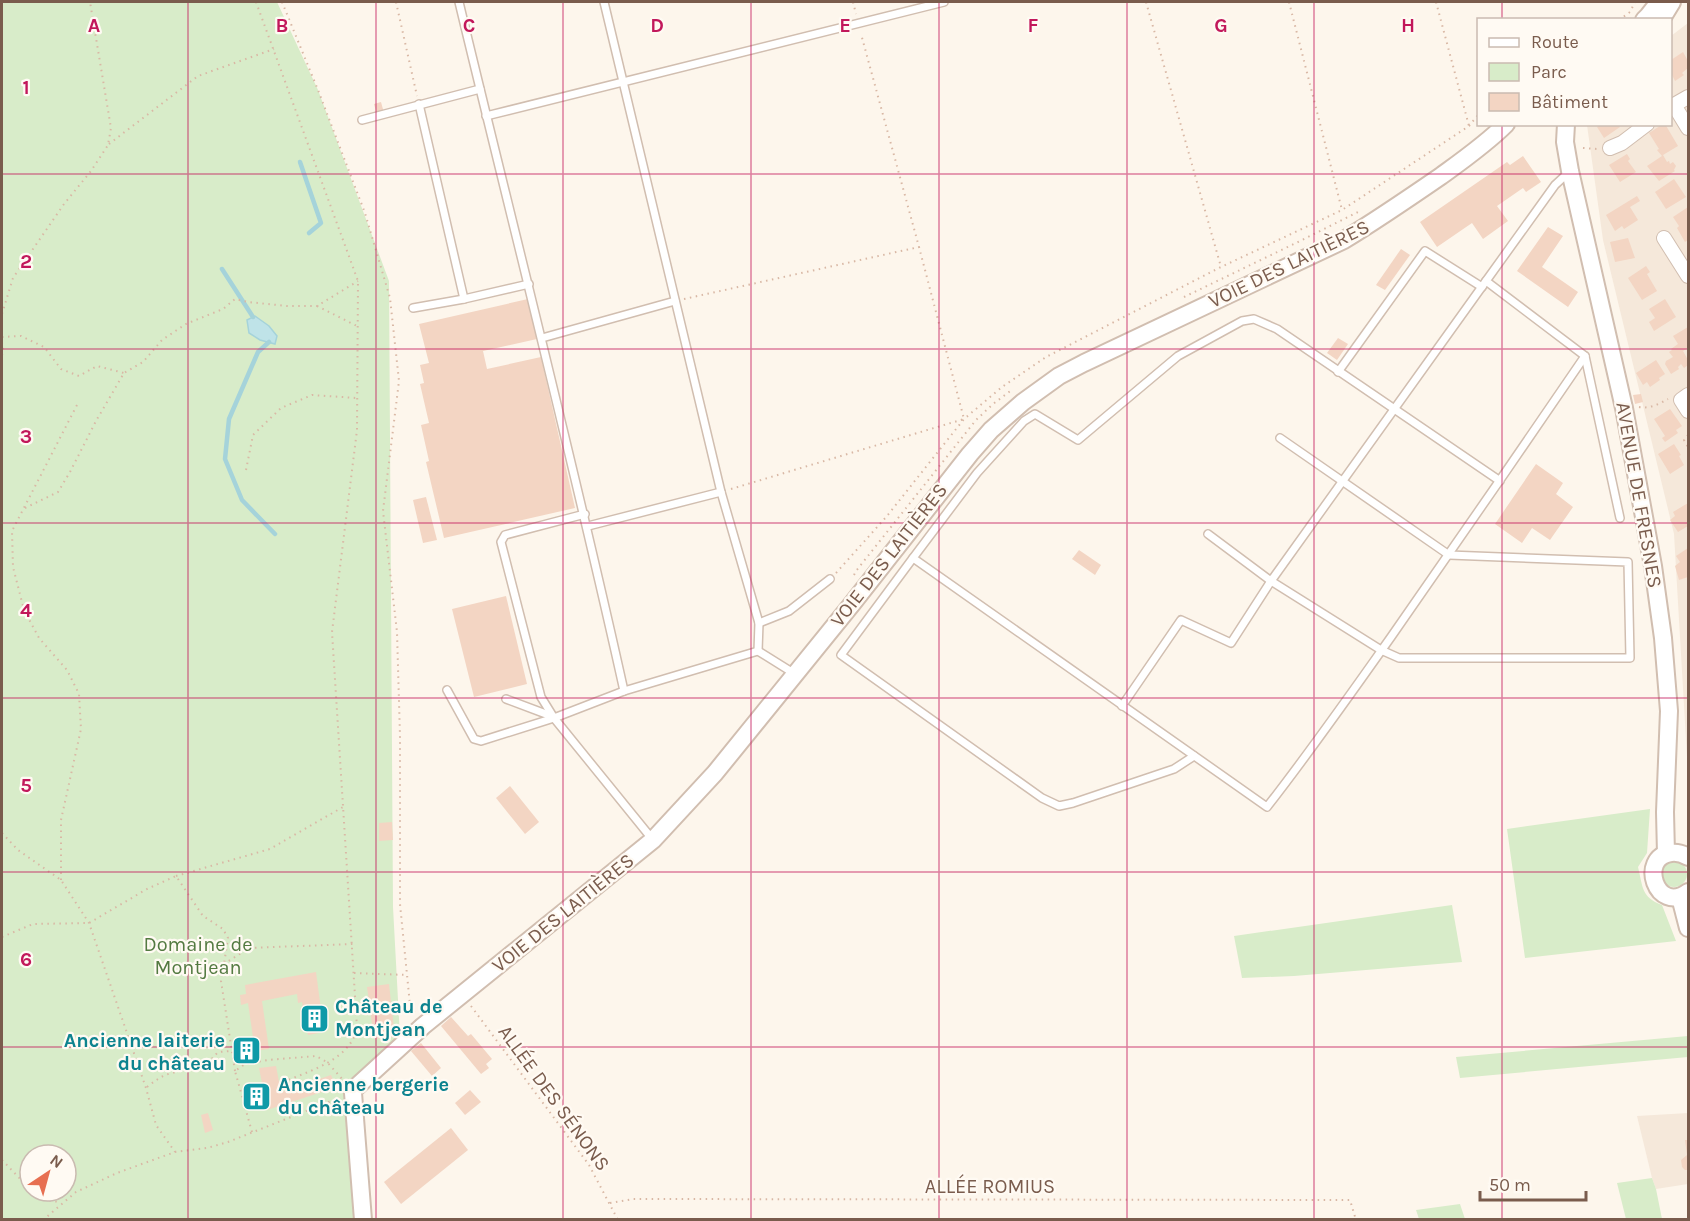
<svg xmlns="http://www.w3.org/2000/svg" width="1690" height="1221" viewBox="0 0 1690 1221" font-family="Karla,sans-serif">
  <rect width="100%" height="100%" fill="#fdf6ec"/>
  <g fill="#f5e8da">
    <polygon points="1688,23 1688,774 1674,534 1603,240 1587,125 1670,124 1671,36"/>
    <polygon points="1688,1113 1688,1184 1656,1189 1652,1178 1637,1116"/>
  </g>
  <g fill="#d8ecc9" fill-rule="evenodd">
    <path d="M2 2H277L318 90 389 281 393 907 400 1037 354 1081 360 1219H2ZM30 1155H66V1191H30Z"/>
    <path d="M1650 809 1647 853 1638 867C1643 887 1641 897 1662 905L1676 941 1525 958 1507 829Z"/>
    <circle cx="1674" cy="874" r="13"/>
    <polygon points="1452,905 1462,962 1294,976 1242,978 1234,936"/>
    <polygon points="1688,1036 1688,1057 1460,1078 1456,1057"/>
    <polygon points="1652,1178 1656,1189 1662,1219 1626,1219 1617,1183"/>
    <polygon points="1460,1204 1465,1219 1419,1219 1416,1210"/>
  </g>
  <polygon fill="#bfe3e8" stroke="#a5d3da" stroke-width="1.5" points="255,316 269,326 277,336 275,344 260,340 249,333 247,320"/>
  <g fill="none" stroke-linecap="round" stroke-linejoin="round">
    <g stroke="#a5d3da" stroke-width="4.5">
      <polyline points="300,162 321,223 309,233"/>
      <polyline points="222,269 253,317"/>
      <polyline points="269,342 258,352 229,419 225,459 242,500 275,534"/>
    </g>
  </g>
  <g fill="#f3d5c3">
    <polygon points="1683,52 1688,61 1688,68 1682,73 1684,75 1675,81 1671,73 1671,60"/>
    <polygon points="381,102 384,113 377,115 374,104"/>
    <polygon points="1601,124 1618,124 1620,127 1604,138 1597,127"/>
    <polygon points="1663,124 1665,124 1678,146 1663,155 1667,162 1669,161 1670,164 1673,162 1676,166 1674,170 1675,171 1659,181 1647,166 1662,156 1657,150 1659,149 1649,133"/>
    <polygon points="1627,154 1630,159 1628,161 1636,172 1620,182 1609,165"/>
    <polygon points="1523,156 1541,182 1526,192 1523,188 1497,206 1508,221 1483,239 1472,223 1437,247 1420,222 1507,162 1510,165"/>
    <polygon points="1674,179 1686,197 1666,209 1655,192"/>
    <polygon points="1637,196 1640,201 1630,207 1638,220 1624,229 1622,226 1615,231 1606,215"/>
    <polygon points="1688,207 1688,240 1685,242 1677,228 1679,226 1673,217"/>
    <polygon points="1548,227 1563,236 1542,267 1578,292 1568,307 1517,271"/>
    <polygon points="1628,238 1635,258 1615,262 1610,242"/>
    <polygon points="1401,249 1410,255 1385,290 1376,285"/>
    <polygon points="1646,266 1650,272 1647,274 1657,291 1642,300 1628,278"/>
    <polygon points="528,299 537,339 483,351 487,369 541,357 575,508 444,538 426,462 429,461 421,425 429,423 420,384 424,383 420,365 429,363 419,324"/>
    <polygon points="1665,299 1676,317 1654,331 1649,322 1655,318 1649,309"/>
    <polygon points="1688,327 1688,348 1683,351 1688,360 1688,365 1684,368 1681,364 1678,367 1679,369 1671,374 1665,364 1666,361 1673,357 1669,352 1672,350 1671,349 1678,344 1673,336"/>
    <polygon points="1338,338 1348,344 1337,360 1327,353"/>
    <polygon points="1656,360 1665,374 1659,378 1660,380 1650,387 1647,382 1643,385 1636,373"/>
    <polygon points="1641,394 1643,402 1635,404 1633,395"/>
    <polygon points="1670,409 1682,426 1676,430 1678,433 1665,442 1662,438 1665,436 1654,419"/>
    <polygon points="1674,444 1681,455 1679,456 1684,465 1670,474 1658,454"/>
    <polygon points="1536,464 1563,483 1556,494 1573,507 1550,540 1532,528 1522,543 1495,524"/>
    <polygon points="426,497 437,540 423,543 413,500"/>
    <polygon points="1688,503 1688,526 1678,532 1670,520 1675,516 1673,512"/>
    <polygon points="1688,548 1688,577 1679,580 1675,566 1680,562 1676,556"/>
    <polygon points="1079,550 1101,565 1095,575 1072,559"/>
    <polygon points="506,596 527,684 474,697 452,609"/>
    <polygon points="510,786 539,822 525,834 496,798"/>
    <polygon points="392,822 393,840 379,841 379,823"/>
    <polygon points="316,972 324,1032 308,1035 302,1002 298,1003 297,994 262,1001 269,1049 255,1051 248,1003 241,1005 240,995 246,994 245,985"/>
    <polygon points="389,984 395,1037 374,1039 367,987"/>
    <polygon points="451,1017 468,1036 471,1034 492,1059 486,1064 489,1068 481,1074 441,1026"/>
    <polygon points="421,1043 441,1068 432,1076 411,1051"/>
    <polygon points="249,1045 252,1055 243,1057 241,1047"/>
    <polygon points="276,1066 281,1092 331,1075 336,1086 331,1089 267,1110 265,1099 250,1103 248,1092 263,1088 259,1068"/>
    <polygon points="470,1090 481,1102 465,1115 455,1103"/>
    <polygon points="208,1113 213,1130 205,1133 201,1115"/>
    <polygon points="451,1128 468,1150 401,1204 384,1182"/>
    <polygon points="1685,1140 1688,1140 1688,1170 1685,1170 1682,1167 1681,1160 1687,1155"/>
  </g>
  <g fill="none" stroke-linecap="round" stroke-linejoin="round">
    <defs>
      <g id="service">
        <path d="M459 2C514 231 573 460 624 691L758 651 795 674"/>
        <polyline points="604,2 721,492 759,623 758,651"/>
        <polyline points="419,104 464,299"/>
        <polyline points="486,116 944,2"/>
        <polyline points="362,120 480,89"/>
        <polyline points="413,308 464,299 529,284"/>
        <polyline points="542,338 675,301"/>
        <polyline points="1585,356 1620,518"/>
        <polyline points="1338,372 1425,251 1482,287"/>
        <path d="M1500 481 1277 329 1254 319 1242 321 1178 356 1078 440 1035 414 1024 421 977 473 913 558 1267 807C1310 752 1350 695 1391 637 1456 544 1521 450 1585 356L1486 281 1555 185 1568 173"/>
        <polyline points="585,514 505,535 501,542 541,697 554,718 653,840"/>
        <polyline points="588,526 721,492"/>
        <polyline points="1208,534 1271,581 1381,650 1399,658 1630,658 1628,562 1449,555 1280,438"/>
        <polyline points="913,558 841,655 1042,798 1059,806 1073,803 1174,769 1194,756"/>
        <polyline points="759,623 789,611 830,579"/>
        <polyline points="447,690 474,739 481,741 554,718 624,691"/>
        <polyline points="506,699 554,717"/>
        <polyline points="1122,706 1181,620 1231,643 1271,581 1486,281"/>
      </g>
      <g id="minor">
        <polyline points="1688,97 1674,105 1688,128"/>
        <polyline points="1610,148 1622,143 1647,124"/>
        <polyline points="1664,238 1688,276"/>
        <polyline points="1688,395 1681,400 1688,411"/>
      </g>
      <g id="tertiary">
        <polyline points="1644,20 1648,16 1659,2"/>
        <polyline points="1661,20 1672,2"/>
        <polyline points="1566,124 1565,142 1570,171 1624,408 1653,566 1663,638 1669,711 1665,812 1666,854"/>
        <path d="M1688 857C1683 854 1678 852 1671 853 1638 857 1656 915 1688 892"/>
        <polyline points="1680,897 1688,928"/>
        <path d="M363 1220 353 1093 354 1089 423 1026 653 840 715 773 852 604 970 454 991 430 1023 402 1059 376 1084 363 1344 240C1377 220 1409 198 1441 176 1463 160 1486 144 1506 124"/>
      </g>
    </defs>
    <use href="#service" stroke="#d1beb0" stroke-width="10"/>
    <use href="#minor" stroke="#d1beb0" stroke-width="16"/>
    <use href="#tertiary" stroke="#d1beb0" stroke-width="20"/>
    <g stroke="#d9b8a5" stroke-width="2" stroke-dasharray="1.5 4.5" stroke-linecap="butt">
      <path d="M256 2 358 281 357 430 332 632 357 1028C351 1058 313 1070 288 1080"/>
      <polyline points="282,2 318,90 365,213 390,298 399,381 383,511 397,632 400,736 400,904 410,1005 415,1013"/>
      <polyline points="396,2 417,96"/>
      <polyline points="853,2 856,14"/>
      <polyline points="1146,2 1221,267"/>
      <polyline points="1289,2 1342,210"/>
      <polyline points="1436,2 1469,126"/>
      <polyline points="1619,20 1630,12 1635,2"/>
      <polyline points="109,144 198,76 274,49"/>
      <polyline points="1583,148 1598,149"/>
      <polyline points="1184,297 1298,242 1360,211"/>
      <polyline points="684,299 919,247 861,34"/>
      <polyline points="317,306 357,326"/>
      <polyline points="2,314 13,278 64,204 91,171 108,145 111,128 90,2"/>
      <polyline points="2,337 21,336 44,347 61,369 79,376 97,366 124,373"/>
      <polyline points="2,342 3,352 2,355"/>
      <path d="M1639 407C1650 409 1659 404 1668 399"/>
      <polyline points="1688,435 1684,440 1688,447"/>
      <polyline points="246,470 253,435 281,408 312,395 357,398"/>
      <polyline points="731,489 964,419 919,247"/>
      <polyline points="25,508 58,492 70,472 96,421 124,373 143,362 162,340 186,324 223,309 235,299 248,302 287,306 317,306 358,281"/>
      <polyline points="836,573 887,516 964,419 1002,387 1046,357 1221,267 1342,210 1469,126 1478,115"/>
      <polyline points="854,575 856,571 976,420 993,404 1013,389"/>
      <polyline points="2,833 18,850 61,880 89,923 146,1088 156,1125 175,1152"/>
      <polyline points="176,876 270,849 343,807"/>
      <polyline points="61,880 61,820 81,729 79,694 67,670 39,638 24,610 13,567 12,531 78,403"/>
      <polyline points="2,937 33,924 89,923 147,889 176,876 203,916 223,929 228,938 224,964"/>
      <polyline points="354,973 407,975"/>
      <polyline points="471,1006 589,1165 618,1220"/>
      <polyline points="235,1071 221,981 224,964 249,948 353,944"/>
      <path d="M147 1087C155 1081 162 1075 172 1073 194 1067 201 1072 218 1052L232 1051"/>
      <polyline points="252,1132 235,1071 245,1064 268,1060 316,1056 327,1062 343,1080"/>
      <polyline points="2,1160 30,1189"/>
      <polyline points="34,1191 51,1201 61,1202"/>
      <polyline points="610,1203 633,1199 1350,1200 1356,1220"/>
      <polyline points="43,1220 76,1192 117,1173 175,1152 207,1148 228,1142 339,1098"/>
    </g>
    <use href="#service" stroke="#fff" stroke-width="7"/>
    <use href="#minor" stroke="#fff" stroke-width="14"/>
    <use href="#tertiary" stroke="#fff" stroke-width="16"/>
  </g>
  <path fill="none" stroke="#c2185b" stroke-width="1.5" stroke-opacity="0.55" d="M188 2V1220M376 2V1220M563 2V1220M751 2V1220M939 2V1220M1127 2V1220M1314 2V1220M1502 2V20M1502 124V1220M2 174H1688M2 349H1688M2 523H1688M2 698H1688M2 872H1688M2 1047H1688"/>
  <defs>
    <symbol id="building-square" viewBox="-11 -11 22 22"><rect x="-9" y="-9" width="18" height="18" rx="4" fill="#0f9aa8" stroke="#fffaf3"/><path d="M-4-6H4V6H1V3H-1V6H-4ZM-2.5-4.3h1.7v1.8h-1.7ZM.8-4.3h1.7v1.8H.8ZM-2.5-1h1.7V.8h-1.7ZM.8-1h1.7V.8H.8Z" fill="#fff"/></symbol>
  </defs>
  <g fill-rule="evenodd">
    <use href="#building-square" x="298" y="1002" width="33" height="33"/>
    <use href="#building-square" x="230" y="1034" width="33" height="33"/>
    <use href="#building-square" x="240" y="1080" width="33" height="33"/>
  </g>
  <g text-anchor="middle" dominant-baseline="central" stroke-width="4.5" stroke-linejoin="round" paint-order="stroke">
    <g font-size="20" fill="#7a5c4d" stroke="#fffaf3">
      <text transform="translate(1289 264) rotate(-26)">VOIE DES LAITIÈRES</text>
      <text transform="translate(1639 495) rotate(80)">AVENUE DE FRESNES</text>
      <text transform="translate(889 555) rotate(-52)">VOIE DES LAITIÈRES</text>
      <text transform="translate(563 913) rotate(-39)">VOIE DES LAITIÈRES</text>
      <text transform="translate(554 1098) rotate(54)">ALLÉE DES SÉNONS</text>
      <text x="990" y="1186">ALLÉE ROMIUS</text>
    </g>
    <g font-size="20" fill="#537a41" stroke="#fffaf3">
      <text x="198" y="944">Domaine de<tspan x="198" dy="23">Montjean</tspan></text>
    </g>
    <g font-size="20" font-weight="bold" fill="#0d838f" stroke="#fffaf3" text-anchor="start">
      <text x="335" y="1006">Château de<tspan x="335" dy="23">Montjean</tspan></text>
      <text x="225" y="1040" text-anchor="end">Ancienne laiterie<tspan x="225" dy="23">du château</tspan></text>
      <text x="278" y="1084">Ancienne bergerie<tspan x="278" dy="23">du château</tspan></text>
    </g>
  </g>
  <g font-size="20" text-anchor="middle" font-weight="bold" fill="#c2185b" stroke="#fffaf3" stroke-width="4.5" stroke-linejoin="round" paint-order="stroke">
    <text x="94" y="32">A</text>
    <text x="282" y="32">B</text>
    <text x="469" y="32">C</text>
    <text x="657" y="32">D</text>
    <text x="845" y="32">E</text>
    <text x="1033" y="32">F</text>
    <text x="1221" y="32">G</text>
    <text x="1408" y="32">H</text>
    <text x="26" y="94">1</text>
    <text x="26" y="268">2</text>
    <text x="26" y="443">3</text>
    <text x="26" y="617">4</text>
    <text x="26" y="792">5</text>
    <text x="26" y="966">6</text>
  </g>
  <rect width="1690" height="1221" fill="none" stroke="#7a5c4d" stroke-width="6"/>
  <rect x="1477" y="18" width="195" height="108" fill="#fffaf3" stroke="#cabbb1" stroke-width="1.5"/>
  <rect x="1489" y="38" width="30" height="9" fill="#ffffff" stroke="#cabbb1" stroke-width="1.5"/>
  <text x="1531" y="48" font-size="18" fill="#7a5c4d">Route</text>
  <rect x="1489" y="63" width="30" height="18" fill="#d8ecc9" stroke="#cabbb1" stroke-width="1.5"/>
  <text x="1531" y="78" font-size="18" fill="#7a5c4d">Parc</text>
  <rect x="1489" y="93" width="30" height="18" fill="#f3d5c3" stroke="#cabbb1" stroke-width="1.5"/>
  <text x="1531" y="108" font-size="18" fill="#7a5c4d">Bâtiment</text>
  <g transform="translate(48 1173) rotate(36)"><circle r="28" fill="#fffaf3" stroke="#cabbb1" stroke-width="1.5"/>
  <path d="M0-4.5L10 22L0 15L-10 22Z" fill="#e76f51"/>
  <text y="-9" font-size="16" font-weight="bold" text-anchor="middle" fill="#7a5c4d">N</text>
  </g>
  <path d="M1480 1191v9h106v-9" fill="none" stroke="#7a5c4d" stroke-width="3"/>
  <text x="1489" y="1191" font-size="18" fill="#7a5c4d" stroke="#fffaf3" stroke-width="4.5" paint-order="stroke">50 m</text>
</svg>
